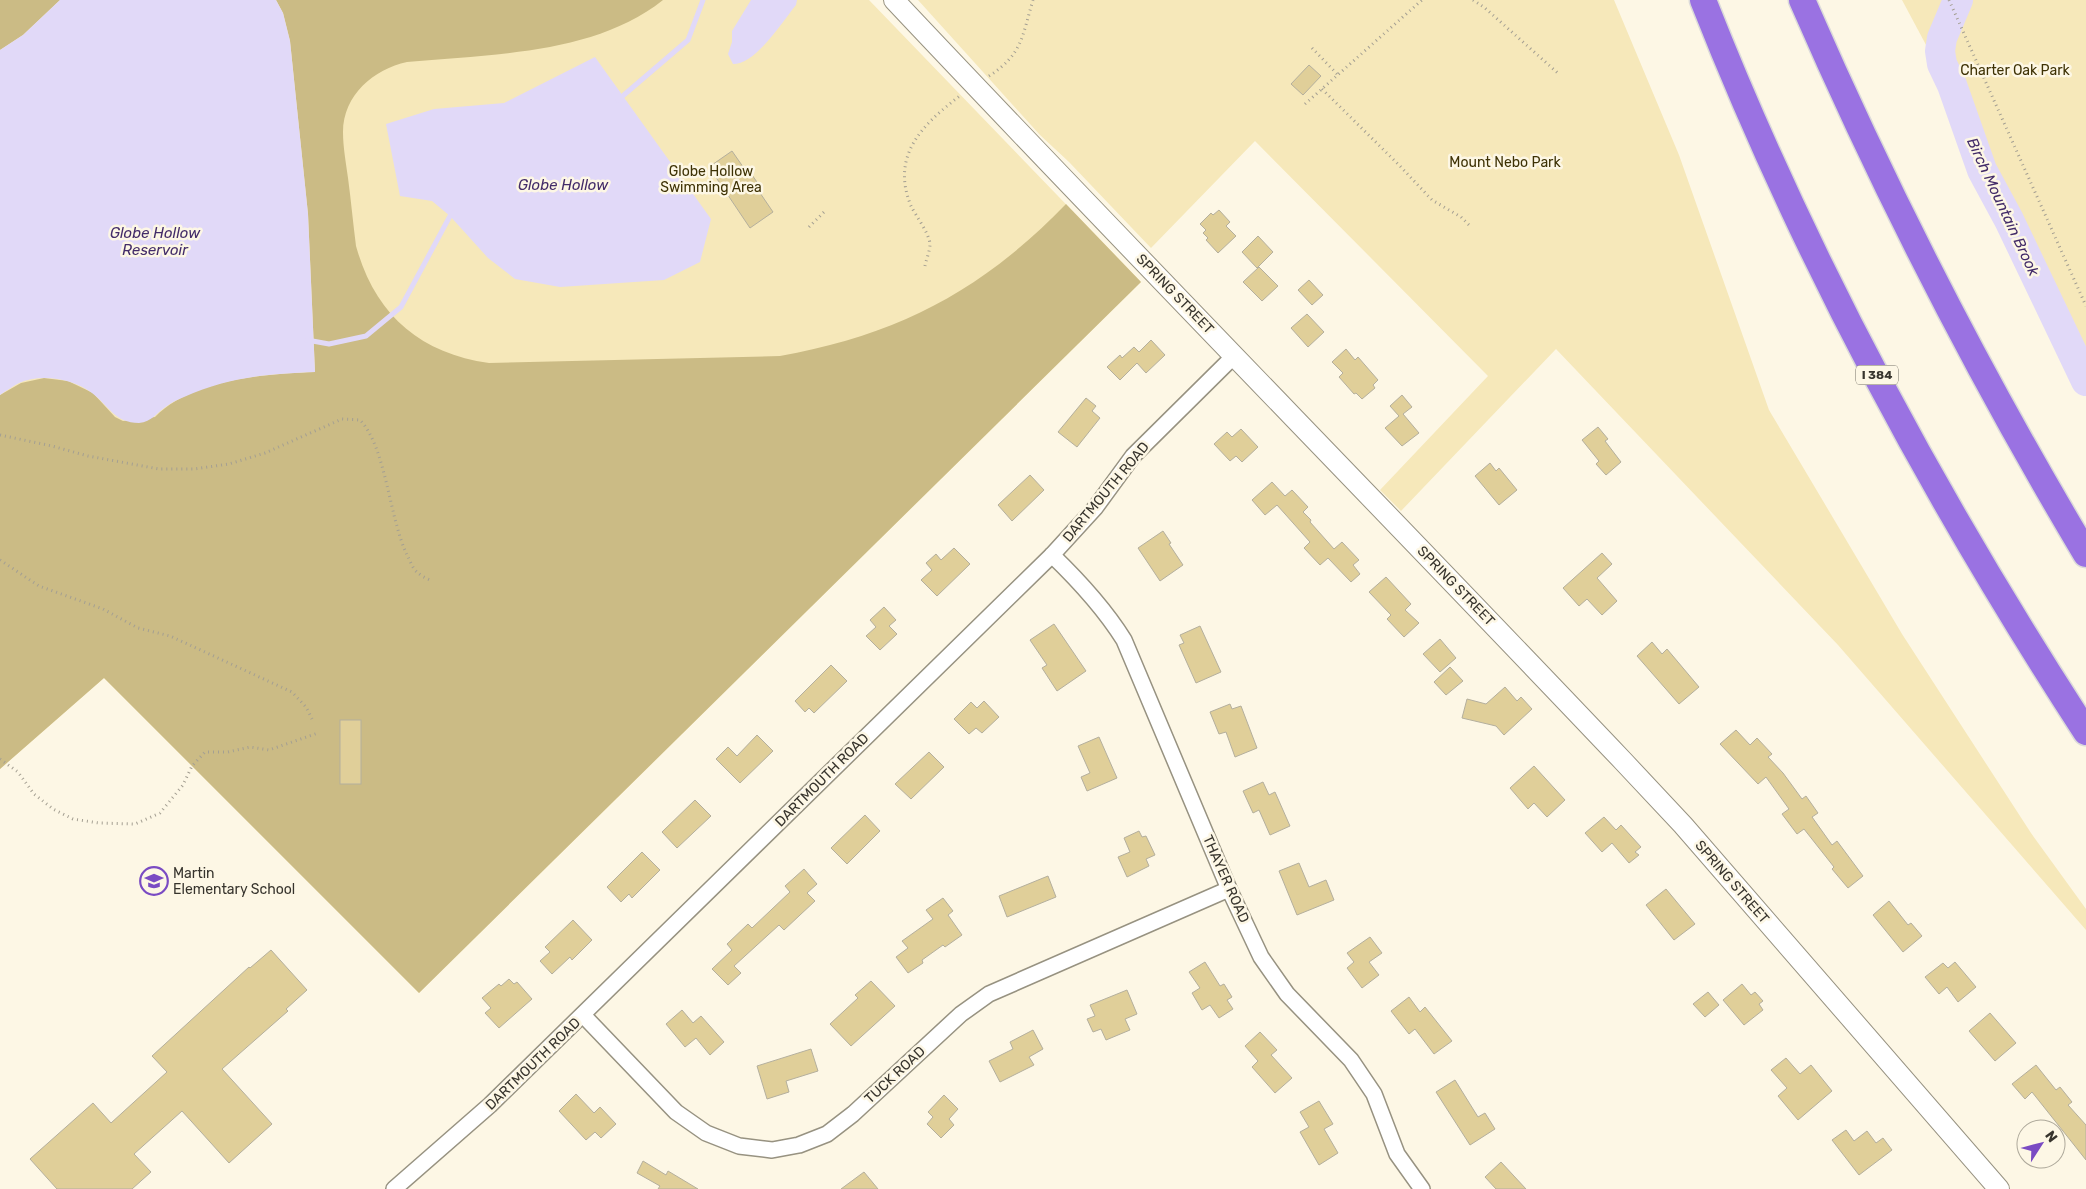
<svg xmlns="http://www.w3.org/2000/svg" width="2086" height="1189" viewBox="0 0 2086 1189" font-family="Rubik,sans-serif">
  <rect width="100%" height="100%" fill="#fdf7e5"/>
  <g fill="#f6e8ba">
    <polygon points="0,0 869,0 1141,282 419,993 104,678 0,769"/>
    <polygon points="918,0 1614,0 1679,155 1769,410 1902,634 2031,833 2086,909 2086,930 1838,645 1556,349 1401,511 1380,490 1488,376 1255,141 1151,248 1069,162 1040,135"/>
    <polygon points="1902,0 2086,0 2086,355 2050,297 1988,168 1946,90 1933,58"/>
  </g>
  <g fill="#cbbb85">
    <polygon points="0,0 60,0 23,35 0,50"/>
    <path d="M276 0H663C594 55 490 54 407 62 374 69 343 95 343 132 343 147 346 163 348 178 351 200 353 223 356 246 375 314 419 353 489 363L780 356C898 335 983 290 1066 204L1141 282 419 993 104 678 0 769V395L21 383 44 378 68 381 93 393 115 417 123 421 155 417C192 379 264 374 315 372L308 214 290 41 283 13Z"/>
  </g>
  <g fill="#e1d9f8">
    <path d="M60 0H276L283 13 290 41 308 214 315 372C266 374 229 377 184 397 179 399 172 402 167 406 157 412 152 422 139 423 115 423 109 406 92 393 74 379 41 373 19 383 13 386 6 391 0 395V50L23 35Z"/>
    <path d="M751 0H797L796 5C782 22 756 64 733 64L728 54 732 42V31Z"/>
    <polygon points="595,57 711,219 700,262 664,280 560,287 515,279 488,258 450,216 432,201 400,196 386,124 434,109 504,103"/>
  </g>
  <g fill="none" stroke-linecap="round" stroke-linejoin="round">
    <g stroke="#e1d9f8" stroke-width="5">
      <polyline points="618,100 688,40 703,0"/>
      <polyline points="307,340 329,344 366,336 401,307 450,216 454,213"/>
    </g>
    <polyline stroke="#e1d9f8" stroke-width="30" points="1958,0 1942,38 1940,51 1942,64 1952,85 1982,170 2009,220 2086,381"/>
  </g>
  <g fill="#e0cf99" stroke="#b4af9d">
    <polygon points="1309,65 1321,76 1303,95 1291,84"/>
    <polygon points="732,151 748,174 750,172 761,188 758,190 773,212 750,228 709,167"/>
    <polygon points="1219,210 1230,222 1226,226 1236,236 1218,253 1206,240 1208,238 1203,233 1206,230 1200,224 1211,213 1213,215"/>
    <polygon points="1258,236 1273,252 1257,268 1242,252"/>
    <polygon points="1259,267 1278,286 1262,301 1243,282"/>
    <polygon points="1309,280 1323,295 1312,305 1298,290"/>
    <polygon points="1307,314 1324,332 1308,347 1291,328"/>
    <polygon points="1151,340 1165,355 1146,373 1137,363 1120,380 1107,367 1120,355 1122,358 1134,347 1139,352"/>
    <polygon points="1346,349 1355,360 1358,357 1378,380 1373,385 1375,388 1362,399 1356,393 1354,394 1339,377 1343,373 1332,362"/>
    <polygon points="1402,395 1412,407 1403,414 1419,433 1402,446 1385,428 1399,416 1390,406"/>
    <polygon points="1086,398 1096,406 1092,411 1100,418 1077,447 1058,432"/>
    <polygon points="1598,427 1608,439 1605,441 1621,462 1606,475 1596,464 1599,461 1582,440"/>
    <polygon points="1241,429 1258,447 1242,462 1236,456 1230,461 1214,444 1227,432 1232,437"/>
    <polygon points="1490,463 1496,471 1499,468 1517,490 1499,505 1475,476"/>
    <polygon points="1030,475 1044,490 1012,521 998,505"/>
    <polygon points="1272,482 1285,496 1292,490 1308,507 1303,512 1311,520 1310,522 1334,549 1342,542 1359,560 1353,565 1360,574 1351,582 1328,558 1320,565 1304,548 1310,542 1277,505 1265,515 1252,500"/>
    <polygon points="1163,531 1171,543 1169,544 1183,565 1160,581 1138,548"/>
    <polygon points="954,548 970,564 937,596 921,580 932,570 926,563 936,554 941,560"/>
    <polygon points="1602,553 1612,564 1597,578 1617,601 1602,615 1587,599 1579,606 1563,588"/>
    <polygon points="1386,577 1411,604 1405,610 1419,623 1404,637 1387,619 1391,615 1369,592"/>
    <polygon points="884,607 896,620 889,626 897,634 880,650 866,636 876,627 870,620"/>
    <polygon points="1054,624 1086,671 1057,691 1042,668 1047,665 1030,640"/>
    <polygon points="1200,626 1221,672 1196,683 1179,645 1184,643 1180,635"/>
    <polygon points="1440,639 1456,658 1440,672 1423,654"/>
    <polygon points="1652,642 1662,654 1667,649 1699,687 1679,704 1637,656"/>
    <polygon points="831,665 847,681 814,713 809,708 805,712 795,701"/>
    <polygon points="1450,667 1463,681 1446,695 1434,682"/>
    <polygon points="1505,687 1517,701 1521,697 1532,709 1504,735 1496,726 1462,718 1467,699 1486,704"/>
    <polygon points="984,701 999,717 982,733 976,728 969,734 954,719 971,702 977,708"/>
    <polygon points="1230,704 1232,709 1241,706 1257,748 1235,757 1226,732 1219,734 1210,712"/>
    <rect x="340" y="720" width="21" height="64"/>
    <polygon points="1736,730 1750,745 1757,738 1772,754 1768,757 1783,773 1802,799 1806,796 1818,813 1812,817 1832,845 1837,841 1863,876 1848,888 1832,869 1834,867 1804,829 1797,834 1782,814 1789,809 1766,777 1758,784 1720,744"/>
    <polygon points="757,735 773,751 740,783 716,759 728,747 737,756"/>
    <polygon points="1099,737 1117,778 1087,791 1081,777 1090,773 1078,746"/>
    <polygon points="929,752 944,767 911,799 895,784"/>
    <polygon points="1534,766 1565,800 1547,817 1534,803 1528,809 1510,788"/>
    <polygon points="1263,782 1269,795 1275,792 1290,826 1270,835 1259,810 1253,813 1243,791"/>
    <polygon points="695,800 711,816 677,848 662,832"/>
    <polygon points="865,815 880,831 847,864 831,848"/>
    <polygon points="1604,817 1616,830 1621,825 1641,847 1635,852 1639,855 1629,863 1612,843 1602,852 1585,833"/>
    <polygon points="1139,831 1142,837 1146,836 1155,855 1146,859 1149,866 1127,877 1118,857 1130,852 1124,838"/>
    <polygon points="642,852 660,870 632,898 629,894 621,902 607,887"/>
    <polygon points="1299,863 1309,887 1326,880 1334,900 1297,915 1279,871"/>
    <polygon points="804,869 817,884 807,893 815,901 784,930 779,925 734,966 741,973 728,985 712,969 732,950 727,944 748,924 752,928 790,892 785,886"/>
    <polygon points="1048,876 1056,897 1007,917 999,896"/>
    <polygon points="1666,889 1695,924 1674,940 1646,905"/>
    <polygon points="943,898 953,911 948,915 962,935 945,947 943,945 922,960 923,963 908,973 896,957 908,948 902,941 933,919 926,910"/>
    <polygon points="1889,901 1908,925 1911,923 1922,936 1903,952 1873,915"/>
    <polygon points="573,920 592,940 572,960 570,957 552,974 540,961 550,952 545,947"/>
    <polygon points="1370,937 1382,953 1369,962 1379,975 1362,988 1347,968 1354,962 1347,953"/>
    <polygon points="271,950 307,990 286,1009 288,1011 222,1069 272,1124 229,1163 182,1111 134,1154 151,1172 132,1189 57,1189 30,1159 93,1103 111,1123 167,1072 152,1056 249,967 250,968"/>
    <polygon points="1205,962 1220,986 1224,984 1232,997 1227,1000 1233,1009 1219,1018 1210,1005 1202,1010 1192,993 1200,988 1189,972"/>
    <polygon points="1955,962 1976,987 1958,1002 1947,987 1939,994 1925,977 1943,963 1948,968"/>
    <polygon points="509,979 514,984 517,982 532,999 499,1028 485,1013 491,1008 482,998 499,984 501,986"/>
    <polygon points="871,981 895,1006 851,1046 830,1024 858,998 855,995"/>
    <polygon points="1742,984 1751,995 1755,992 1763,1001 1759,1004 1763,1010 1744,1025 1723,1000"/>
    <polygon points="1127,990 1137,1014 1125,1019 1130,1030 1106,1040 1101,1029 1093,1032 1087,1019 1095,1016 1090,1005"/>
    <polygon points="1708,992 1719,1005 1705,1017 1693,1004"/>
    <polygon points="1409,997 1420,1012 1425,1007 1452,1041 1434,1054 1415,1029 1409,1034 1391,1011"/>
    <polygon points="682,1010 693,1023 701,1016 724,1042 710,1055 696,1038 685,1047 666,1024"/>
    <polygon points="1990,1013 2016,1043 1995,1061 1969,1031"/>
    <polygon points="1033,1030 1043,1049 1029,1057 1034,1065 1000,1082 989,1061 1013,1049 1010,1042"/>
    <polygon points="1260,1032 1277,1050 1271,1055 1292,1078 1275,1093 1252,1067 1258,1061 1245,1046"/>
    <polygon points="811,1049 818,1071 786,1081 789,1092 767,1099 757,1066"/>
    <polygon points="1786,1058 1800,1074 1811,1065 1832,1091 1798,1120 1778,1096 1787,1088 1771,1070"/>
    <polygon points="2036,1065 2056,1090 2060,1087 2072,1102 2068,1105 2086,1125 2086,1160 2032,1092 2025,1099 2012,1084"/>
    <polygon points="1455,1080 1478,1117 1485,1113 1495,1129 1470,1145 1436,1092"/>
    <polygon points="576,1094 594,1113 600,1107 616,1124 601,1138 595,1132 586,1140 559,1111"/>
    <polygon points="944,1095 958,1109 949,1119 954,1125 941,1138 927,1124 933,1117 928,1112"/>
    <polygon points="1319,1101 1333,1124 1324,1129 1338,1153 1319,1165 1300,1132 1309,1127 1300,1112"/>
    <polygon points="1846,1130 1854,1141 1867,1131 1876,1143 1883,1138 1892,1150 1859,1175 1832,1140"/>
    <polygon points="643,1161 666,1175 668,1171 698,1189 658,1189 660,1186 637,1173"/>
    <polygon points="1501,1162 1526,1189 1496,1189 1485,1177"/>
    <polygon points="864,1172 878,1189 841,1189"/>
  </g>
  <g fill="none" stroke-linecap="round" stroke-linejoin="round">
    <defs>
      <g id="street">
        <path d="M1052 555C1079 581 1104 608 1124 640L1229 889 1261 957 1287 994 1351 1060 1374 1094 1397 1154 1422 1189"/>
        <polyline points="583,1015 676,1112 706,1133 739,1146 772,1150 799,1145 827,1134 853,1114 961,1014 989,994 1229,889"/>
        <polyline points="394,1189 490,1105 1052,555 1095,508 1133,456 1234,356"/>
      </g>
      <path id="secondary" d="M894 0C1135 256 1381 506 1623 761L1683 825 1999 1189"/>
      <g id="highway">
        <path d="M1703 0C1804 257 1936 501 2086 732"/>
        <path d="M1802 0C1885 191 1979 375 2086 554"/>
      </g>
    </defs>
    <use href="#street" stroke="#979281" stroke-width="18"/>
    <use href="#secondary" stroke="#979281" stroke-width="22"/>
    <use href="#highway" stroke="#dbdad9" stroke-width="29"/>
    <g stroke="#a49f92" stroke-width="3" stroke-dasharray="1 4" stroke-linecap="butt">
      <polyline points="1473,0 1485,8 1560,75"/>
      <polyline points="1949,0 2086,306"/>
      <polyline points="1312,48 1338,75"/>
      <path d="M989 76C1023 54 1022 36 1033 0"/>
      <polyline points="1322,89 1399,165 1432,200 1461,217 1469,225"/>
      <polyline points="1305,104 1422,0"/>
      <polyline points="809,227 825,211"/>
      <path d="M925 266C926 260 930 251 930 244 929 233 916 216 911 206 890 155 923 124 961 95"/>
      <path d="M0 435 52 446 88 456 159 469H194L229 464 265 453 342 419 360 420C386 447 389 517 407 555 410 560 412 568 417 572 420 575 425 578 430 580"/>
      <polyline points="0,560 39,586 103,609 138,628 170,636 292,692 306,707 312,719"/>
      <polyline points="0,759 18,772 34,794 53,809 73,819 99,823 135,824 160,813 183,785 192,766 205,752 228,752 250,747 269,750 318,733"/>
    </g>
    <use href="#street" stroke="#fff" stroke-width="15"/>
    <use href="#secondary" stroke="#fff" stroke-width="20"/>
    <use href="#highway" stroke="#9a72e2" stroke-width="26"/>
  </g>
  <defs>
    <symbol id="school-ring" viewBox="-11 -11 22 22"><circle r="9.5" fill="#fdf7e5" stroke="#7a4bc3" stroke-width="1.5"/><path d="M0-5L7-2L0 1L-7-2ZM-4 1L0 2.5L4 1V4Q0 6-4 4Z" fill="#7a4bc3"/></symbol>
  </defs>
  <g fill-rule="evenodd">
    <use href="#school-ring" x="138" y="865" width="32" height="32"/>
  </g>
  <g text-anchor="middle" dominant-baseline="central" stroke-width="5" stroke-linejoin="round" paint-order="stroke">
    <rect fill="#fdf7e5" stroke="#726e64" stroke-width="1" x="1856" y="365.5" width="42" height="19" rx="4"/>
    <g font-size="12" font-weight="bold" fill="#37342d">
      <text x="1877" y="375">I 384</text>
    </g>
    <g font-size="14" fill="#3e3205" stroke="#fdf7e5">
      <text x="2015" y="70">Charter Oak Park</text>
      <text x="1505" y="162">Mount Nebo Park</text>
      <text x="711" y="171">Globe Hollow<tspan x="711" dy="16">Swimming Area</tspan></text>
    </g>
    <g font-size="14" fill="#37342d" stroke="#fdf7e5">
      <text transform="translate(1175 294) rotate(46)">SPRING STREET</text>
      <text transform="translate(1106 492) rotate(-50)">DARTMOUTH ROAD</text>
      <text transform="translate(1456 586) rotate(46)">SPRING STREET</text>
      <text transform="translate(822 780) rotate(-45)">DARTMOUTH ROAD</text>
      <text transform="translate(1226 879) rotate(66)">THAYER ROAD</text>
      <text transform="translate(1732 882) rotate(49)">SPRING STREET</text>
      <text transform="translate(533 1064) rotate(-44)">DARTMOUTH ROAD</text>
      <text transform="translate(895 1075) rotate(-43)">TUCK ROAD</text>
    </g>
    <g font-size="14" fill="#37342d" stroke="#fdf7e5" text-anchor="start">
      <text x="173" y="873">Martin<tspan x="173" dy="16">Elementary School</tspan></text>
    </g>
    <g font-size="15" font-style="italic" fill="#432c69" stroke="#fdf7e5">
      <text x="563" y="185">Globe Hollow</text>
      <text transform="translate(2003 207) rotate(65)">Birch Mountain Brook</text>
      <text x="155" y="233">Globe Hollow<tspan x="155" dy="17">Reservoir</tspan></text>
    </g>
  </g>
  <g transform="translate(2041 1144) rotate(54)"><circle r="24" fill="#fdf7e5" stroke="#aea99b"/>
  <path d="M0-4L9 19L0 12L-9 19Z" fill="#7a4bc3"/>
  <text y="-8" font-size="14" font-weight="bold" text-anchor="middle" fill="#37342d">N</text>
  </g>
</svg>
